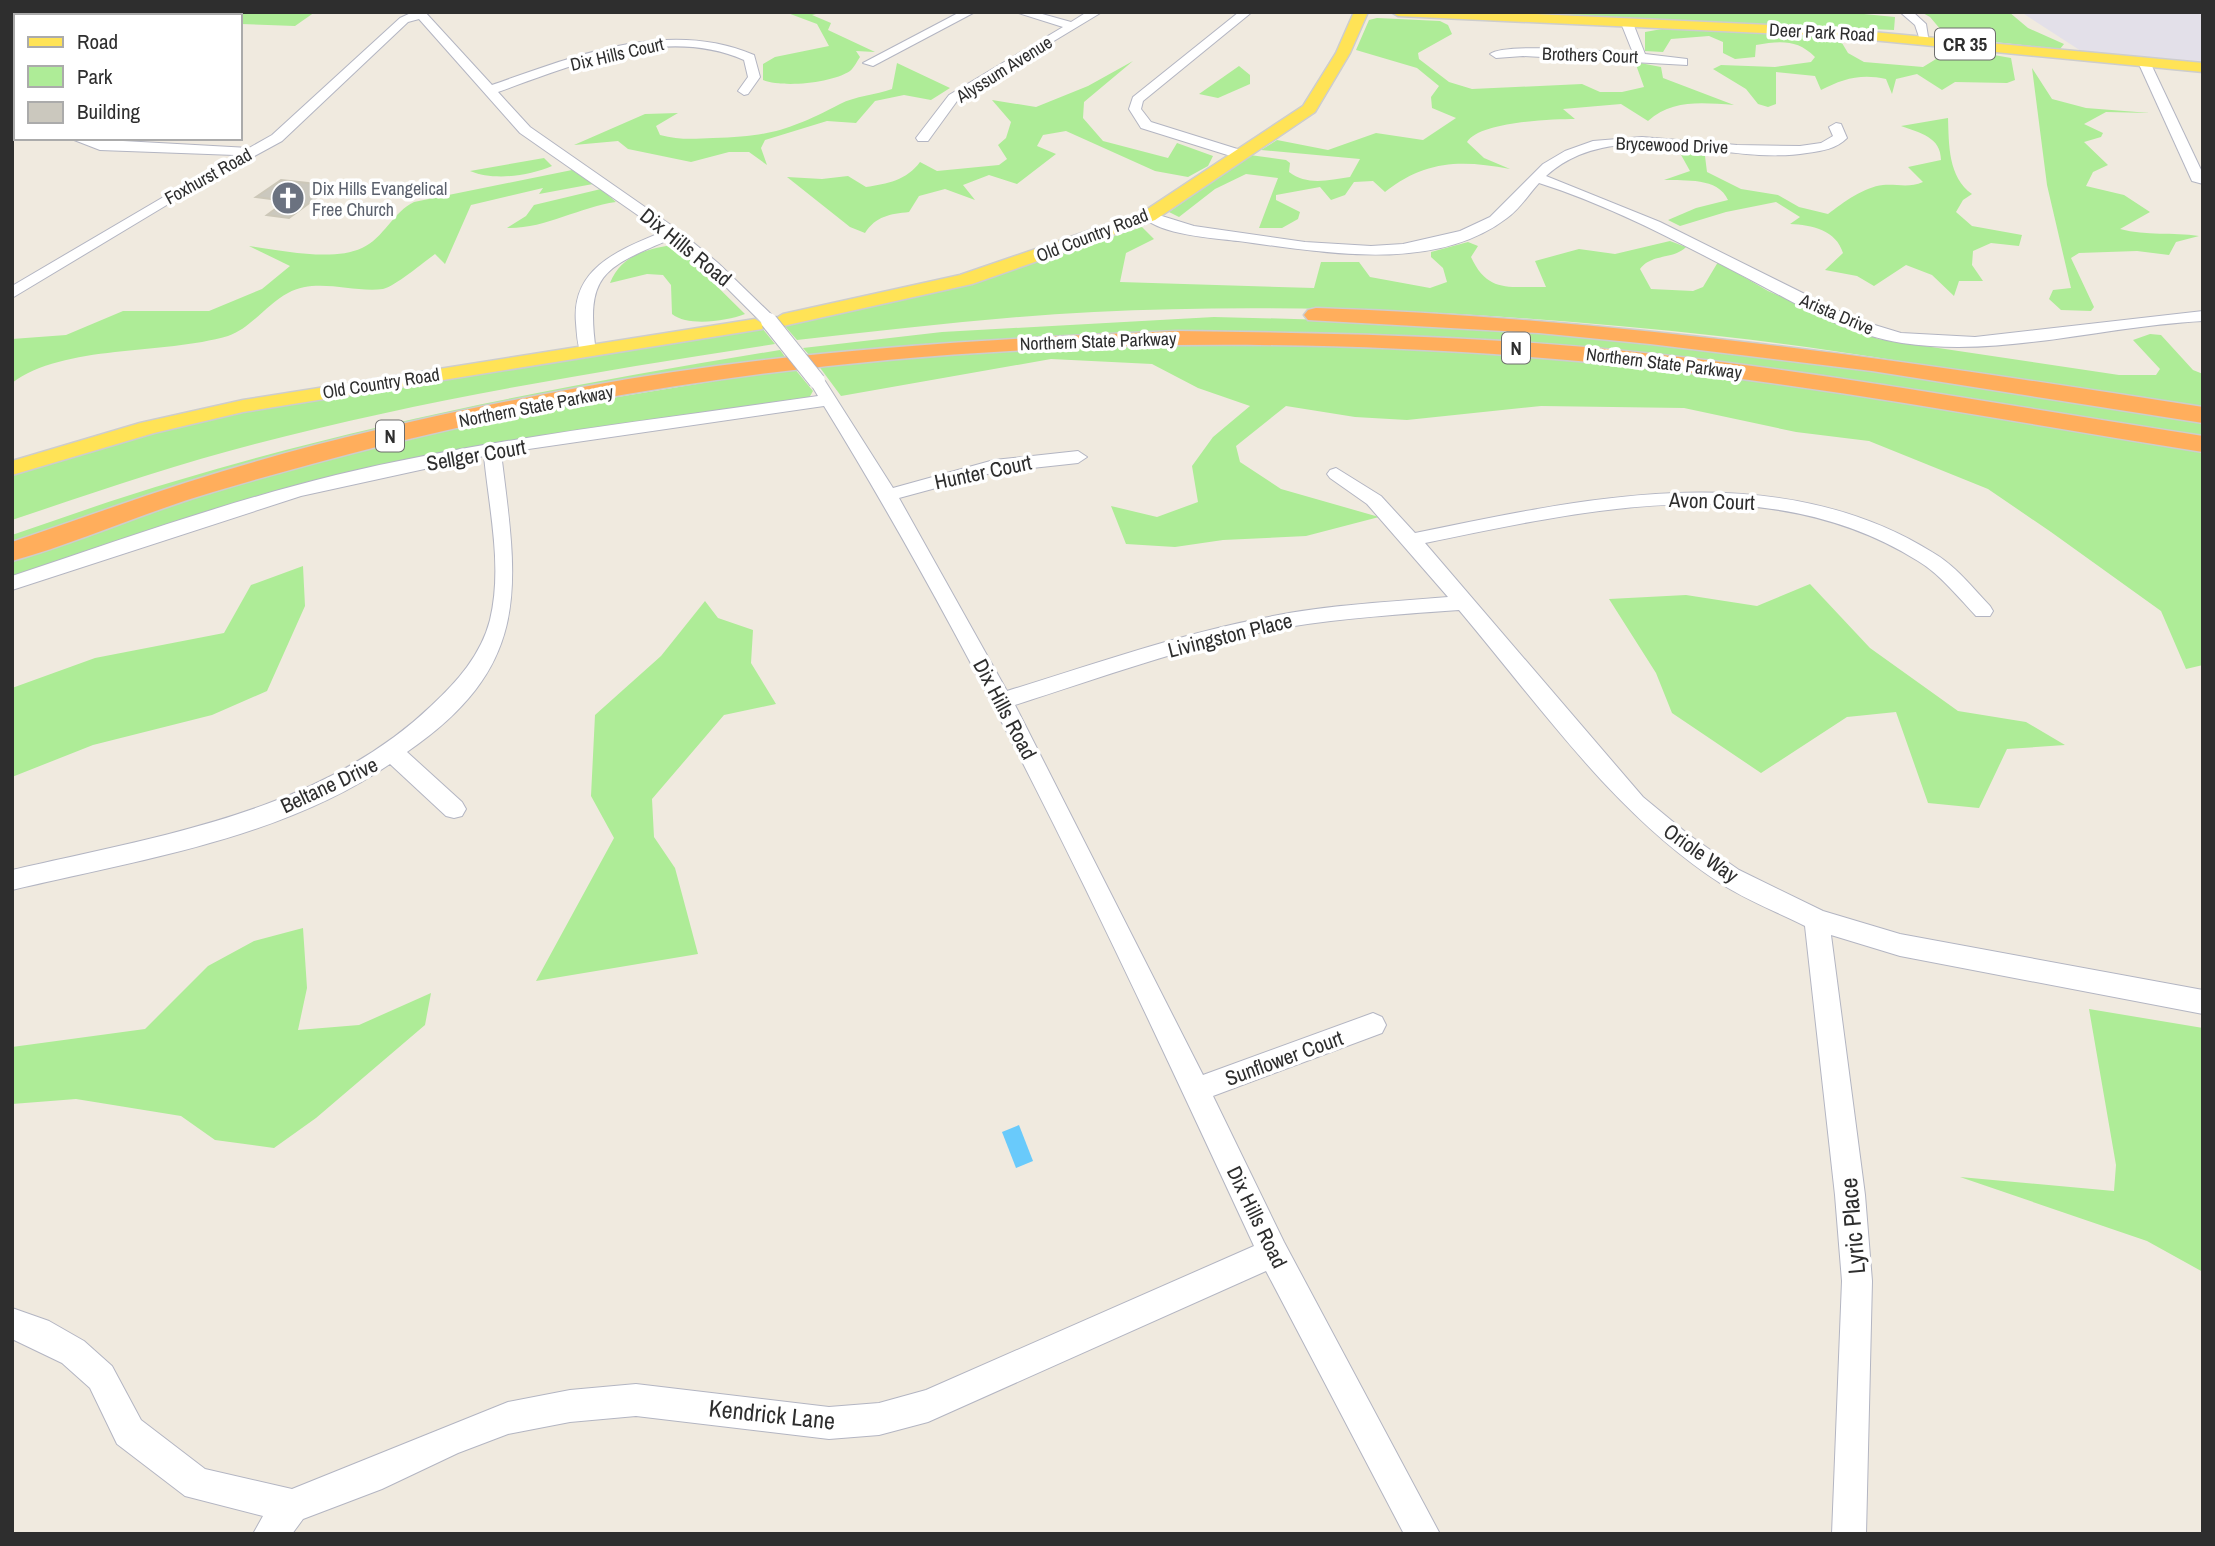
<svg xmlns="http://www.w3.org/2000/svg" width="2215" height="1546" viewBox="0 0 2215 1546" font-family="'Archivo Narrow',sans-serif">
  <rect width="100%" height="100%" fill="#f0eadf"/>
  <polygon fill="#e3e0e9" points="2021,12 2203,12 2203,63 2081,51"/>
  <g fill="#aeec97">
    <polygon points="12,12 209,12 204,16 16,16 16,89 12,89"/>
    <polygon points="242,12 315,12 295,26 241,24"/>
    <path d="M785 12H824L812 15 831 23 828 30 875 52 856 51 860 57C857 61 854 68 850 71 832 83 783 88 763 80V64L775 57 829 46 817 24Z"/>
    <polygon points="1486,12 1843,12 1895,17 1894,30"/>
    <polygon points="1921,12 2009,12 2028,28 2064,44 2060,49 1947,37 1930,17"/>
    <path d="M1377 18 1440 21 1448 25 1452 34 1418 53 1419 59 1449 82 1472 89 1582 84 1600 92H1622L1644 87 1635 62 1661 67 1663 78 1734 105C1702 103 1673 99 1648 121L1621 104 1563 109 1575 119C1551 119 1479 122 1467 142L1484 158 1510 169C1461 160 1426 160 1385 192L1373 181 1354 182 1345 195 1331 200 1320 187 1276 195V200L1300 212 1298 219 1282 228H1259L1278 178 1246 174 1215 189 1179 217 1169 212 1250 155 1286 160 1290 163 1289 172C1307 186 1329 180 1350 177L1360 159 1261 150 1277 140 1328 150 1376 133 1423 140 1456 118 1432 108 1431 97 1439 86 1417 68 1356 50 1369 20Z"/>
    <path d="M1662 29 1811 34 1839 38 1848 53 1864 62 1923 67 1954 48 2011 58 2015 80 2007 83 1955 82 1942 90 1917 74 1896 79 1892 94 1886 79C1861 73 1842 79 1821 90L1815 76 1776 72V104L1768 107 1758 104 1746 89 1713 69 1721 65 1775 67 1811 62 1815 57C1797 39 1780 41 1756 45L1755 57 1735 59 1723 53V42L1709 36 1671 39 1663 52 1645 51V32Z"/>
    <path d="M1133 61 1084 102 1083 118 1103 141 1168 158 1177 143 1213 156 1208 166 1188 177 1155 171 1066 131 1043 135 1037 146 1056 154 1017 184 989 175 963 185 975 200 945 189 919 196 909 212C890 214 876 216 865 233L850 227 787 177 822 179 848 176 866 187C887 184 907 180 920 162L937 171 999 165 1007 159 998 145 1006 138 1011 122 992 100 1036 107 1088 86Z"/>
    <path d="M897 63 950 88 931 100 904 95 875 101 856 123 827 121 765 140 761 148 767 165 749 152H729L691 162 628 149 618 141 574 145 645 114 678 113 656 126 660 135C678 140 694 139 713 138 769 137 792 129 840 104 855 96 876 95 892 89Z"/>
    <polygon points="1239,66 1250,75 1250,84 1218,98 1199,94"/>
    <path d="M2032 68 2052 99 2086 108 2150 113 2106 112 2084 124 2103 133 2101 137 2084 142 2108 165 2093 172 2086 186 2124 195 2150 212 2120 229C2147 236 2172 232 2199 236L2176 242 2169 255 2137 251 2079 253 2071 258 2094 307 2091 311 2061 310 2049 299 2053 290 2071 288 2047 185Z"/>
    <path d="M1948 118C1949 145 1948 177 1972 194L1963 200 1956 212 1972 226 2022 235 2019 246 1991 243 1973 251 1972 265 1983 281H1959L1954 296 1932 275 1906 265 1874 286 1857 276 1825 270 1843 253C1836 230 1812 225 1790 224L1800 217 1776 202 1726 212 1680 226 1668 220 1696 208 1728 200C1718 177 1685 181 1664 180L1690 171 1680 153 1705 156 1707 172 1741 189 1778 195 1799 207 1828 214C1844 202 1864 187 1883 185 1898 184 1909 188 1923 182L1908 167 1941 160C1941 137 1920 133 1901 126Z"/>
    <path d="M544 158 552 166C529 176 494 181 470 171Z"/>
    <path d="M572 170 593 184 539 194 543 188 471 205 445 264 435 254C424 262 394 287 383 289 352 293 317 277 288 293 267 304 250 329 228 336 163 355 64 344 12 383V339L66 335 123 311H209L262 289 290 266 249 246C281 250 332 262 362 248 383 239 394 211 414 202Z"/>
    <path d="M601 189 616 202C579 207 545 229 507 228L526 216 534 205Z"/>
    <path d="M1142 227 1154 239 1126 253 1120 282 1314 288 1321 262H1359L1370 277 1430 288 1447 282 1443 268 1431 257V252L1468 242 1478 246 1471 257C1488 294 1510 286 1546 287L1535 261 1579 249 1615 254 1670 241 1686 247C1673 260 1652 253 1640 269L1651 289 1693 291 1703 287 1718 262 1768 291 1878 339 2119 375H2156L2160 369 2133 340 2150 334 2161 335 2193 370 2203 374V412C2042 386 1880 354 1718 336 1512 313 1301 302 1094 312 995 317 896 329 797 340L783 324 963 286Z"/>
    <path d="M673 245 679 249 745 314C727 321 688 327 672 314L671 285 663 275 647 274 610 283C621 256 645 249 673 245Z"/>
    <path d="M1214 317C1345 320 1475 324 1605 336 1805 354 2004 391 2203 423V438C2006 406 1809 367 1611 350 1434 334 1254 328 1077 335 988 339 899 349 810 356L803 348 942 332Z"/>
    <path d="M762 328 775 344C600 371 426 399 255 444 173 465 93 493 12 520V474L214 417Z"/>
    <polygon points="1218,342 1450,348 1748,377 2203,450 2203,665 2186,669 2161,611 2051,532 1988,489 1869,441 1796,432 1684,408 1541,406 1407,420 1355,417 1286,406 1236,446 1240,462 1281,489 1379,517 1306,536 1223,540 1175,547 1126,544 1111,506 1157,517 1198,502 1192,466 1213,437 1250,406 1198,388 1152,364 1051,359 841,396 818,365 996,349"/>
    <path d="M780 350 788 361 455 417 12 547V535C68 516 123 496 179 480 375 421 577 383 780 350Z"/>
    <polygon points="794,368 813,391 809,398 378,470 12,578 12,559 169,501 484,419"/>
    <polygon points="303,566 305,606 267,691 212,715 93,745 12,777 12,688 95,658 224,633 251,585"/>
    <polygon points="1810,584 1870,648 1958,711 2026,722 2065,745 2007,749 1979,808 1928,803 1896,712 1847,717 1761,773 1672,713 1656,673 1609,599 1686,595 1757,606"/>
    <polygon points="705,601 718,618 753,630 751,663 776,704 724,715 652,799 654,837 675,868 698,954 536,981 614,838 591,796 595,715 661,656"/>
    <polygon points="303,928 307,988 298,1030 359,1025 431,993 425,1025 316,1118 274,1148 215,1140 181,1116 76,1099 12,1104 12,1047 145,1029 208,966 254,941"/>
    <polygon points="2089,1009 2203,1028 2203,1272 2147,1241 1960,1177 2114,1191 2116,1165"/>
  </g>
  <polygon fill="#69cafb" points="1019,1125 1033,1161 1016,1168 1002,1132"/>
  <polygon fill="#cbc8be" stroke="#ccc7b8" stroke-width="2" points="281,180 308,183 331,187 289,218 267,215 286,201 256,197"/>
  <g fill="none" stroke-linecap="round" stroke-linejoin="round">
    <defs>
      <g id="minor">
        <path d="M413 12H425L492 85C575 56 668 18 754 55L760 77 748 94 744 95 738 91 748 77 744 60C665 25 574 65 498 92L530 127 678 230 718 263 775 318V324H763L708 269 671 239C603 268 585 274 596 352L594 355H582C577 346 577 334 576 323 571 268 619 250 662 232L520 133 419 19 408 22 282 141 180 197 12 298V286L235 155 100 150 69 138 249 148 272 135 400 18Z"/>
        <polygon points="960,12 975,12 873,66 863,63"/>
        <polygon points="1015,12 1035,12 1071,22 1087,12 1102,12 969,92 957,101 928,141 918,141 916,138 949,95 1063,27"/>
        <polygon points="1239,12 1252,12 1143,101 1141,109 1151,122 1247,152 1247,158 1237,158 1141,128 1129,109 1133,97"/>
        <polygon points="1900,12 1913,12 1926,24 1929,43 1921,43 1915,25"/>
        <path d="M1627 20 1633 23 1645 54 1687 59V65L1523 56 1496 58 1490 54C1506 42 1607 52 1633 53L1621 23Z"/>
        <polygon points="2144,58 2150,62 2203,174 2203,184 2192,181 2138,62"/>
        <path d="M1836 123 1841 124 1847 138C1836 149 1822 151 1807 153 1723 167 1617 112 1546 176L1660 222 1855 319 1901 333 1975 337 2203 311V321C2103 326 2002 358 1902 343 1848 335 1799 305 1751 280 1682 244 1614 207 1539 183 1528 195 1520 209 1507 218 1434 274 1322 252 1238 241 1212 238 1160 235 1142 216L1149 212 1194 226 1305 242 1371 246 1403 244 1460 231 1490 217 1543 164 1565 151 1593 141 1642 137 1737 145 1800 146 1821 143 1833 136 1829 127Z"/>
        <path d="M817 376 825 381 893 488 994 460 1078 451 1087 457 1078 463 995 472 899 498 1007 691C1092 665 1176 635 1263 618 1324 605 1386 602 1448 597L1367 504 1330 478 1327 474 1330 470 1336 468 1381 496 1415 533C1585 498 1775 455 1932 552 1955 565 1972 587 1990 606L1993 611 1990 616H1976C1958 597 1941 575 1918 561 1768 467 1586 510 1425 543L1643 797 1689 835 1739 870 1823 911 1900 934 2203 990V1014L1900 956 1831 935 1865 1195 1872 1281 1866 1534H1832L1842 1281 1835 1195 1805 926C1777 912 1746 900 1720 883 1614 814 1540 706 1459 610 1402 614 1345 618 1288 627 1195 643 1105 676 1015 705L1203 1075 1373 1013 1382 1017 1386 1025 1382 1033 1213 1096 1284 1242 1440 1534H1404L1266 1271 928 1422 879 1435 829 1439 636 1416 570 1422 508 1434 458 1453 382 1489 303 1519 292 1534H253L263 1516 185 1496 117 1444 90 1388 62 1363 12 1339V1308L49 1321 84 1341 112 1366 141 1420 205 1469 292 1489 508 1402 570 1390 636 1384 829 1407 879 1403 926 1390 1254 1246C1122 961 989 674 824 406L501 453C518 588 533 665 407 752L462 802 466 809 462 816 454 818 446 816 390 764C281 839 138 860 12 890V870C157 836 319 813 431 706 457 682 481 655 490 620 503 567 489 509 484 456L301 496 12 590V576C120 540 226 502 336 475 495 437 657 420 818 396L809 381Z"/>
      </g>
      <g id="major">
        <polygon points="1354,12 1368,12 1350,53 1315,112 1155,220 972,284 783,326 773,320 783,314 960,275 1143,212 1303,106 1336,53"/>
        <polygon points="1391,12 1495,12 1830,28 2203,63 2203,72 1830,36 1398,16"/>
        <polygon points="755,319 765,325 762,329 243,412 154,433 12,475 12,461 140,423 243,400"/>
      </g>
      <g id="highway">
        <path d="M1316 308C1615 318 1908 361 2203 407V423L1872 371 1650 344 1539 333 1308 320 1304 315 1308 310Z"/>
        <path d="M1178 331C1336 333 1495 336 1653 354 1837 374 2020 408 2203 436V452C2019 423 1836 388 1650 368 1297 330 931 337 582 402 457 425 334 456 213 492 145 512 80 542 12 561V542C71 522 129 501 188 482 316 441 450 411 583 387 779 351 978 339 1178 331Z"/>
      </g>
    </defs>
    <use href="#minor" stroke="#b3b5c2" stroke-width="2"/>
    <use href="#major" stroke="#cdcdcd" stroke-width="3"/>
    <use href="#highway" stroke="#cdcdcd" stroke-width="3"/>
    <use href="#minor" fill="#fff" fill-rule="evenodd"/>
    <use href="#major" fill="#ffe356" fill-rule="evenodd"/>
    <use href="#highway" fill="#ffae5c" fill-rule="evenodd"/>
    <defs>
      <polyline id="minor-bridge" points="769,321 817,381"/>
    </defs>
    <use href="#minor-bridge" stroke="#b3b5c2" stroke-width="18" stroke-linecap="butt"/>
    <use href="#minor-bridge" stroke="#fff" stroke-width="16"/>
  </g>
  <defs>
    <symbol id="church-disc" viewBox="-11 -11 22 22"><circle r="9.5" fill="#6b7280" stroke="#fff"/><path d="M-1.2-6h2.4v3.5h3.3v2.4h-3.3V6h-2.4V-.1h-3.3v-2.4h3.3Z" fill="#fff"/></symbol>
  </defs>
  <g fill-rule="evenodd">
    <use href="#church-disc" x="269" y="179" width="38" height="38"/>
  </g>
  <g text-anchor="middle" dominant-baseline="central" stroke-width="7" stroke-linejoin="round" paint-order="stroke">
    <g font-size="18" fill="#2e2e2e" stroke="#fff">
      <text transform="translate(1822 32) rotate(3)">Deer Park Road</text>
      <text transform="translate(617 54) rotate(-13)">Dix Hills Court</text>
      <text transform="translate(1590 55) rotate(2)">Brothers Court</text>
      <text transform="translate(1004 69) rotate(-32)">Alyssum Avenue</text>
      <text transform="translate(1672 145) rotate(2)">Brycewood Drive</text>
      <text transform="translate(208 176) rotate(-29)">Foxhurst Road</text>
      <text transform="translate(1092 235) rotate(-21)">Old Country Road</text>
      <text transform="translate(1837 314) rotate(23)">Arista Drive</text>
      <text transform="translate(1098 341) rotate(-2)">Northern State Parkway</text>
      <text transform="translate(1664 363) rotate(7)">Northern State Parkway</text>
      <text transform="translate(381 383) rotate(-9)">Old Country Road</text>
      <text transform="translate(536 406) rotate(-11)">Northern State Parkway</text>
    </g>
    <g font-size="18" fill="#5b616d" stroke="#fff" text-anchor="start">
      <text x="312" y="188">Dix Hills Evangelical<tspan x="312" dy="21">Free Church</tspan></text>
    </g>
    <g fill="#fff" stroke="#6d6d6d" stroke-width="2">
      <rect x="1935" y="28.5" width="60" height="31" rx="5"/>
      <rect x="1502" y="332.5" width="28" height="31" rx="5"/>
      <rect x="376" y="420.5" width="28" height="31" rx="5"/>
    </g>
    <g font-size="19" font-weight="bold" fill="#2e2e2e">
      <text x="1965" y="44">CR 35</text>
      <text x="1516" y="348">N</text>
      <text x="390" y="436">N</text>
    </g>
    <g font-size="21" fill="#2e2e2e" stroke="#fff">
      <text transform="translate(686 247) rotate(39)">Dix Hills Road</text>
      <text transform="translate(476 455) rotate(-10)">Sellger Court</text>
      <text transform="translate(983 472) rotate(-12)">Hunter Court</text>
      <text transform="translate(1712 501) rotate(2)">Avon Court</text>
      <text transform="translate(1230 635) rotate(-14)">Livingston Place</text>
      <text transform="translate(1005 709) rotate(62)">Dix Hills Road</text>
      <text transform="translate(329 785) rotate(-25)">Beltane Drive</text>
      <text transform="translate(1701 853) rotate(35)">Oriole Way</text>
      <text transform="translate(1284 1058) rotate(-20)">Sunflower Court</text>
      <text transform="translate(1257 1217) rotate(64)">Dix Hills Road</text>
    </g>
    <g font-size="24" fill="#2e2e2e" stroke="#fff">
      <text transform="translate(1852 1226) rotate(-95)">Lyric Place</text>
      <text transform="translate(772 1414) rotate(6)">Kendrick Lane</text>
    </g>
  </g>
  <rect width="2215" height="1546" fill="none" stroke="#2e2e2e" stroke-width="28"/>
  <rect x="14" y="14" width="228" height="126" fill="#ffffff" stroke="#ababab" stroke-width="2"/>
  <rect x="28" y="37" width="35" height="10" fill="#ffe356" stroke="#ababab" stroke-width="2"/>
  <text x="77" y="49" font-size="21" fill="#2e2e2e">Road</text>
  <rect x="28" y="66" width="35" height="21" fill="#aeec97" stroke="#ababab" stroke-width="2"/>
  <text x="77" y="84" font-size="21" fill="#2e2e2e">Park</text>
  <rect x="28" y="102" width="35" height="21" fill="#cbc8be" stroke="#ababab" stroke-width="2"/>
  <text x="77" y="119" font-size="21" fill="#2e2e2e">Building</text>
</svg>
